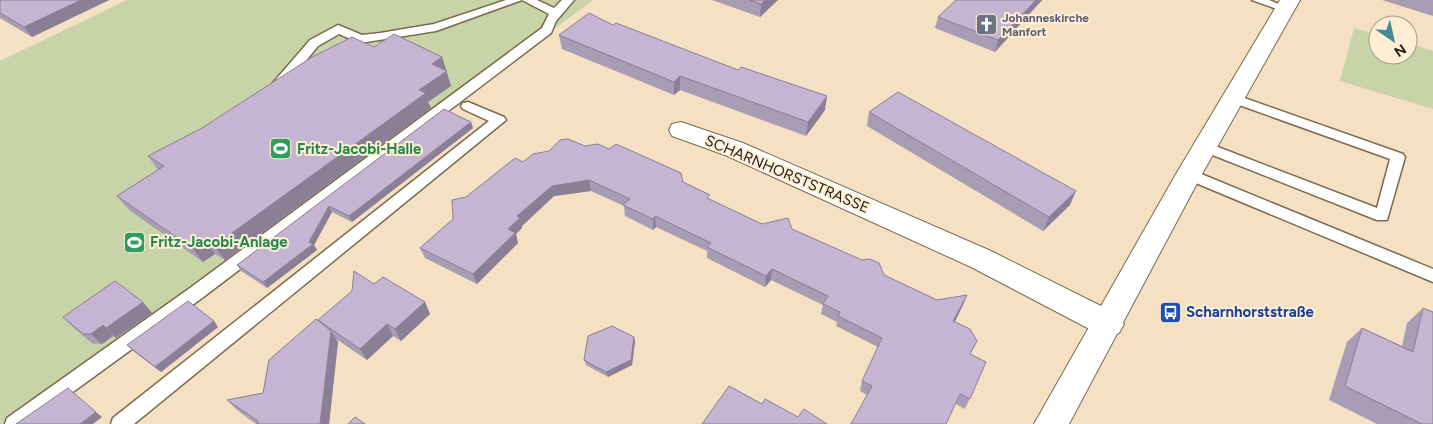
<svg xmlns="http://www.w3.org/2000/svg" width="1433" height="424" viewBox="0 0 1433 424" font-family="Figtree,sans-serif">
  <rect width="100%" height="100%" fill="#f4e0c2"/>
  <g fill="#c8d3a8">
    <polygon points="127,0 593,0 24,424 0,424 0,61"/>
    <polygon points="1354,28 1378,35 1378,55 1408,55 1408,43 1433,51 1433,109 1340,81"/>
  </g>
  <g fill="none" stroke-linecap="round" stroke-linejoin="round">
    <defs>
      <g id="service">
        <polygon points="506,0 537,0 554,8 562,0 574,0 556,21 551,33 202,298 29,424 5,424 7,418 190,288 542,28 549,14 522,0 436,31 360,43 339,34 318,46 282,90 272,90 271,87 272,84 310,40 338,25 362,35 380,33 434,24"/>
        <polygon points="1252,0 1269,0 1291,9 1285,12"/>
        <polygon points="1233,94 1403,154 1405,157 1387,220 1377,220 1200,150 1198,147 1200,144 1210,144 1377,208 1390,159 1228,101 1227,98"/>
        <polygon points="468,102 504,117 506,120 134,424 111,424 113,418 489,121 463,109 461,106 463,103"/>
        <polygon points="1189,169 1433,269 1433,282 1184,178 1182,174 1184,170"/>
      </g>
      <polygon id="minor" points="681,122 743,143 991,251 1119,315 1124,324 1119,333 1108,337 1097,333 971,267 725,155 672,136 669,130 672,124"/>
      <polygon id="tertiary" points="1280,0 1300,0 1202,174 1069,424 1034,424 1176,174"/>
    </defs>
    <use href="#service" stroke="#7b6a4e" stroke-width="3"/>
    <use href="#minor" stroke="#7b6a4e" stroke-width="2"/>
    <use href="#tertiary" stroke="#7b6a4e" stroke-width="2"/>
    <use href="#service" fill="#fff" fill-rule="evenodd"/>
    <use href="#minor" fill="#fff" fill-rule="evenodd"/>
    <use href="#tertiary" fill="#fff" fill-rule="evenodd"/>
  </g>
  <g fill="#a99cb5">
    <polygon points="0,0 109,0 32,37 0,18"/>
    <polygon points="712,0 778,0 760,17"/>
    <polygon points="956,0 1042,0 995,52 935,28 938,17"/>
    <polygon points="1382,0 1433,0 1433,16"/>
    <polygon points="613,25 825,110 806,136 680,90 674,95 562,49 559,35"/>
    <polygon points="374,47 442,57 451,86 428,102 431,108 225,260 215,254 203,262 129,210 117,196 158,170 148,156 202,128"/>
    <polygon points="444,109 473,128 352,222 332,212 314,245 317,250 267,288 241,271 237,265"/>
    <polygon points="869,112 1070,205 1043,231 867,126"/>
    <polygon points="585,146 683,182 710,200 762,224 792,229 884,275 937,300 963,305 954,322 971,355 986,362 965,409 956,404 867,395 860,391 862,381 878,347 836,326 837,322 821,314 823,305 771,280 765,287 707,258 707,251 656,227 653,230 625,216 624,206 591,191 554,196 522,226 522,228 516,234 518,243 477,284 425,258 420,248 453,219 466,197 523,162"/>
    <polygon points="374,284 425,302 430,314 401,341 393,336 367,360 336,339 338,342 329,424 256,424 237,410 227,400 263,393 320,323 318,320"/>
    <polygon points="1423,308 1433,424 1377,424 1329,400 1347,342 1362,328 1402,346 1407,323"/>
    <polygon points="152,313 116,338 113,336 102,344 93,344 74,328 63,317"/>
    <polygon points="214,321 218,327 161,372 133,351 127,345"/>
    <polygon points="634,337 635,342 632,365 608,377 586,365 584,360"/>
  </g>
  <g fill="#8a7f94">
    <polygon points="81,0 109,0 32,37 24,27"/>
    <polygon points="765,0 778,0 760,17 761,4"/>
    <polygon points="1036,0 1042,0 995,52 998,40"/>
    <polygon points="442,57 451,86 428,102 431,108 225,260 214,246 419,90 432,64"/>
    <polygon points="680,76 680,90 674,95 674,82"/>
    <polygon points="827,96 825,110 806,136 808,122"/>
    <polygon points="471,122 473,128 352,222 349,216"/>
    <polygon points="589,180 591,191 554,196 522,226 522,228 516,234 518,243 477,284 473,274 517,216 552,186"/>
    <polygon points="1076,191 1070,205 1043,231 1049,217"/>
    <polygon points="329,206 332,212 314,245 317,250 267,288 263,282"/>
    <polygon points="655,216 656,227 653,230 653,219"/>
    <polygon points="204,239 215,254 203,262 192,248"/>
    <polygon points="772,269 771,280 765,287 766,276"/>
    <polygon points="967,295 963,305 950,332 953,321"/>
    <polygon points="143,302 152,313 116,338 106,328"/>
    <polygon points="425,302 430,314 401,341 395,329"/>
    <polygon points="214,321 218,327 161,372 155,367"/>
    <polygon points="387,324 393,336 367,360 360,349"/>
    <polygon points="103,325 113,336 102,344 91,334"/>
    <polygon points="331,331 338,342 329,424 320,424"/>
    <polygon points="634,337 635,342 632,365 608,377 606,372"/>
    <polygon points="96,412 102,417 93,424 80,424"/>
  </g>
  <g fill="#c5b5d3" stroke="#8a7f94">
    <polygon points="0,0 81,0 24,27 0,13"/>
    <polygon points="750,0 765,0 761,4"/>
    <polygon points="956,0 1036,0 998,40 938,17"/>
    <polygon points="589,13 613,25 616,23 738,70 741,67 827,96 808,122 680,76 674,82 559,35"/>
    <polygon points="394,34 442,57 432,64 447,71 419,90 426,93 214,246 204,239 192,248 117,196 164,166 148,156 202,128 312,57 352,37 374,47"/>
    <polygon points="898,92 1076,191 1049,217 869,112"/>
    <polygon points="444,109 471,122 349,216 329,206 309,242 313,244 263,282 237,265"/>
    <polygon points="568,139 585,146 598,144 609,149 616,144 681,173 683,182 710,195 707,198 762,224 788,218 792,229 862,260 870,259 879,263 884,275 937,300 967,295 953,321 970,329 977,341 970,354 986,362 970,399 960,394 946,424 851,424 872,386 862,381 882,338 838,316 840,312 823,304 828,296 772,269 766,276 707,247 711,243 655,216 653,219 623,205 630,199 589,180 552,186 517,216 520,218 508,229 515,233 473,274 420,248 453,219 452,200 466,197 515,158 523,162 533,154 549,151 560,140"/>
    <polygon points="354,271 374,284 383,277 425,302 395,329 387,324 360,349 318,320 352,291"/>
    <polygon points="115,281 143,302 106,328 103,325 91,334 83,334 63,317"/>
    <polygon points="188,301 214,321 155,367 127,345"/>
    <polygon points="1423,308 1433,312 1433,424 1422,424 1345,386 1362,328 1413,352"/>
    <polygon points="316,319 331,331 320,424 258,424 258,421 227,400 263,393 269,360"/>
    <polygon points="612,326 634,337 631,360 606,372 584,360 588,336"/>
    <polygon points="729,386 762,404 765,399 798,417 804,409 827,424 702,424"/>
    <polygon points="68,388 96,412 80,424 16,424"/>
    <polygon points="355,417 365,424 348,424"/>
  </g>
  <defs>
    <symbol id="church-square" viewBox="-11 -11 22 22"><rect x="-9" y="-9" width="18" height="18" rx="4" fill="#6b7280" stroke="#feeed5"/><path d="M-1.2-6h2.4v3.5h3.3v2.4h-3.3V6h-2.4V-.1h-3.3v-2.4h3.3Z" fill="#fff"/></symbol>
    <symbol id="stadium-square" viewBox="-11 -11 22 22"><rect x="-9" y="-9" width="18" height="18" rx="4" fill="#2e9e5b" stroke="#feeed5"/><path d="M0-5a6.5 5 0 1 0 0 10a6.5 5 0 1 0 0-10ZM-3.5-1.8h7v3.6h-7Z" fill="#fff"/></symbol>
    <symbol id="bus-square" viewBox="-11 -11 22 22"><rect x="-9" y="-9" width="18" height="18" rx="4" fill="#1a4fb4" stroke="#feeed5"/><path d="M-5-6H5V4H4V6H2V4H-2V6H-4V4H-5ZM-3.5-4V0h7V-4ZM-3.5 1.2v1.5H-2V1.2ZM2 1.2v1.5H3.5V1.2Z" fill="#fff"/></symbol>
  </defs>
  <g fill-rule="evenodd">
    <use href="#church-square" x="974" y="12" width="25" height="25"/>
    <use href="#stadium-square" x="268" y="136" width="25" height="25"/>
    <use href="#stadium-square" x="122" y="230" width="25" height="25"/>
    <use href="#bus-square" x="1158" y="300" width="25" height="25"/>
  </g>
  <g text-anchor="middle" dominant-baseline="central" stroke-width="4" stroke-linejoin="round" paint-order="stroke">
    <g font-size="12" font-weight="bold" fill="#5b616d" stroke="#feeed5" text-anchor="start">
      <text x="1002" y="18">Johanneskirche<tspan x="1002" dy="14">Manfort</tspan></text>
    </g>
    <g font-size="15" font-weight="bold" fill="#27864d" stroke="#feeed5" text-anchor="start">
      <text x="297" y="149">Fritz-Jacobi-Halle</text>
      <text x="150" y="242">Fritz-Jacobi-Anlage</text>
    </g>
    <g font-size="15" fill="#241d12" stroke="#feeed5">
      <text transform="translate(787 174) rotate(23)">SCHARNHORSTSTRASSE</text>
    </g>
    <g font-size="15" font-weight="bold" fill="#164399" stroke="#feeed5" text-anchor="start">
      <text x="1186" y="312">Scharnhorststraße</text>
    </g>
  </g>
  <g transform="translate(1393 40) rotate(146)"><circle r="24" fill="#feeed5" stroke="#a79a87"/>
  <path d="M0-4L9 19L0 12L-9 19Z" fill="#458b96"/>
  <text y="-8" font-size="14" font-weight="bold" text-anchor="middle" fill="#241d12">N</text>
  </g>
</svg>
